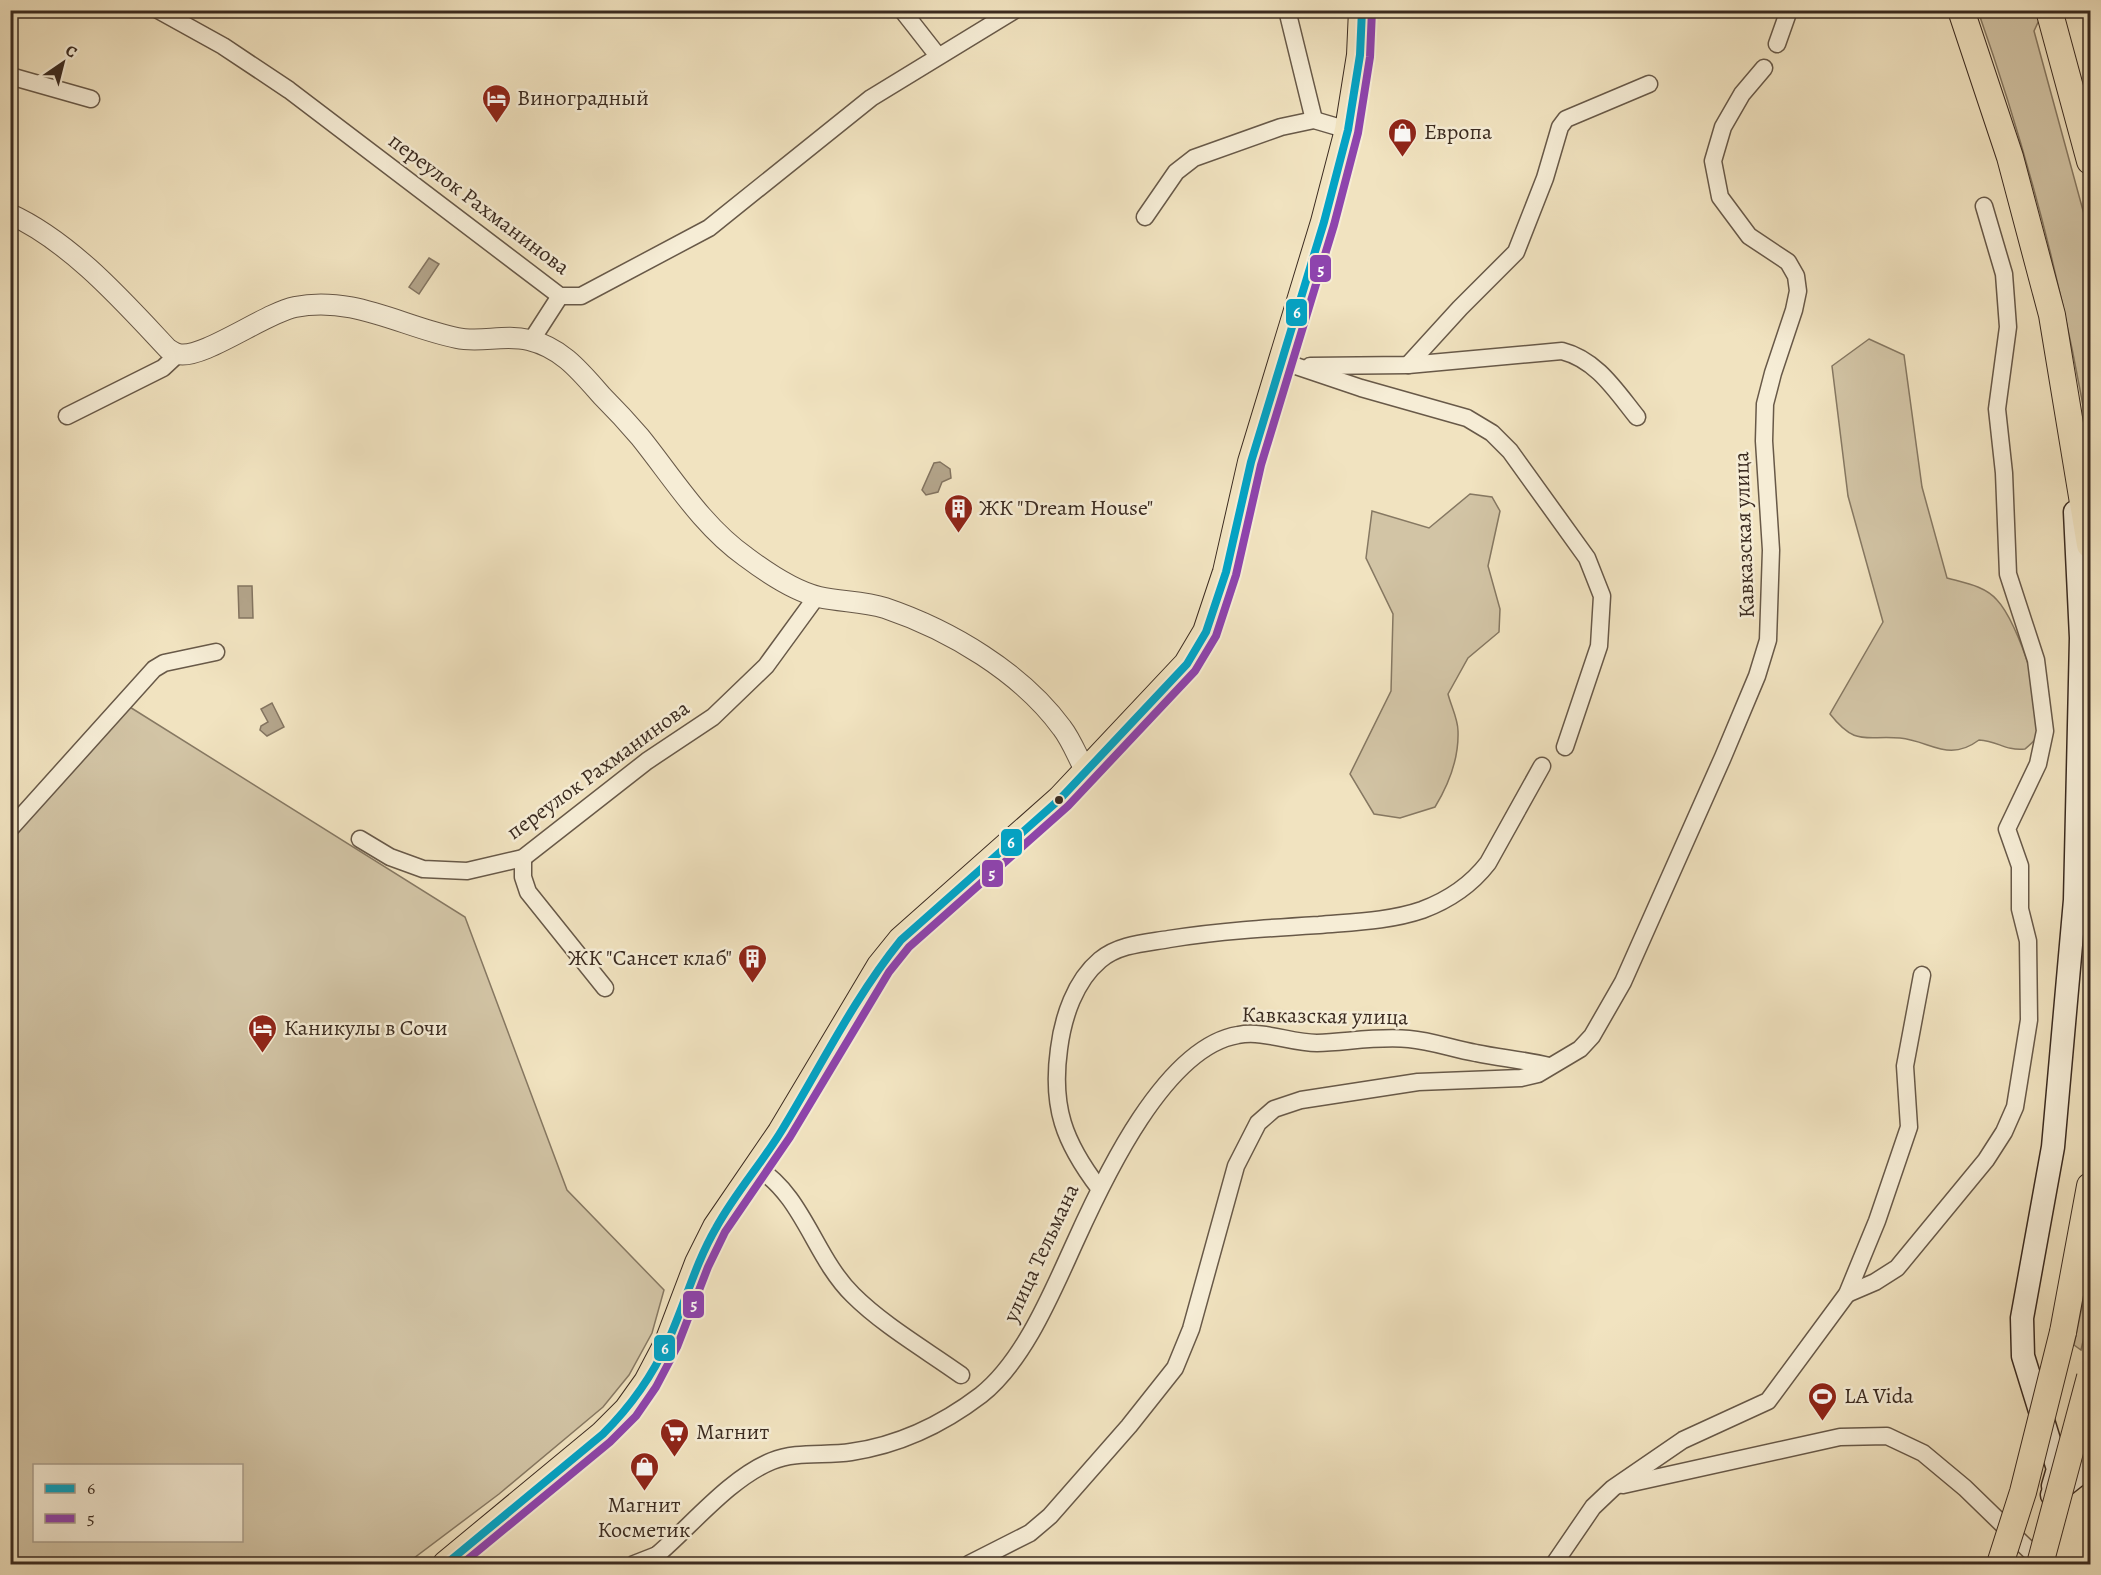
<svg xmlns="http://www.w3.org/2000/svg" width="2101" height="1575" viewBox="0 0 2101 1575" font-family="Alegreya,serif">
  <rect width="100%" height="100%" fill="#f1e3c0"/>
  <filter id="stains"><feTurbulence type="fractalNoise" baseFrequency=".00333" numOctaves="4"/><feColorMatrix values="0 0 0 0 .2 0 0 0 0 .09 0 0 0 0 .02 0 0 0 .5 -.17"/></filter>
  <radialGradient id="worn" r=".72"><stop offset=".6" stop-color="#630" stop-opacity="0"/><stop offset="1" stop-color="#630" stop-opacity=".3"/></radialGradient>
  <g fill="#d2c4a5" stroke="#867862" stroke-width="1.5" fill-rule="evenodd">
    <path d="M1978 11H2037L2040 18 2034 31 2090 236V447C2066 298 2028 153 1978 11Z"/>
    <path d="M1869 339 1904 355 1922 487 1947 578C1965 583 1985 586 1997 600 2018 622 2049 712 2035 739 2033 743 2028 746 2025 749 2004 751 1999 741 1979 740 1948 763 1931 741 1900 738 1865 735 1856 747 1830 714L1883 622 1848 496 1832 366Z"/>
    <path d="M1470 494 1492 497 1500 511 1488 566 1500 609 1499 632 1468 658 1448 694C1451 706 1458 719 1458 731 1459 759 1449 784 1435 807L1400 818 1374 814 1350 774 1391 691 1393 614 1366 558 1372 511 1429 528Z"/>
    <path d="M125 704 465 917 567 1190 664 1290 652 1333 629 1375 603 1407 499 1494 406 1564H11V833ZM34 1466H242V1540H34Z"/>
    <polygon points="2090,1267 2090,1311 2081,1350 2074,1345"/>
  </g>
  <g fill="#b3a48a" stroke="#837460" stroke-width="1.5">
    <polygon points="429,258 439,264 419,294 409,287"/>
    <polygon points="940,462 950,469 951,478 942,482 938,492 926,495 922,490 934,463"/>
    <polygon points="238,586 252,586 253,618 239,618"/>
    <polygon points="272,703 284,727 267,736 260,730 261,726 268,722 261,709"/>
  </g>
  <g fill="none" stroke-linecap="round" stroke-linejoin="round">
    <defs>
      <g id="minor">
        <polyline points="158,10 223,46 289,90 560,296 581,296 709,228 871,98 1015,10"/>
        <polyline points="902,10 938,56"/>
        <polyline points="1287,10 1314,120"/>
        <polyline points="1777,44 1789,10"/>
        <polyline points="10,76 91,99"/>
        <polyline points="1145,217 1176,172 1194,158 1281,127 1314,120 1348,130"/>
        <polyline points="531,341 560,296"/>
        <polyline points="1281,361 1361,388 1467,418 1492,433 1510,451 1587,558 1602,596 1599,646 1565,747"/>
        <polyline points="1408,365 1460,308 1516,252 1545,178 1560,127 1566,119 1649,84"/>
        <path d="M1310 366 1408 365 1562 351C1597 360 1616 391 1637 417"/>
        <polyline points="67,416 163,368 178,354"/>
        <polyline points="10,829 154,669 164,663 216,652"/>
        <polyline points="360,839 390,857 423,869 467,871 523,858 647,761 713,717 766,666 817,596"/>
        <polyline points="523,858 523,877 528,892 605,988"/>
        <path d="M756 1167C804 1196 814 1257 853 1295 883 1325 926 1350 961 1375"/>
        <path d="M1099 1188C1064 1142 1051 1107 1059 1049 1063 1017 1075 981 1100 960 1119 944 1146 943 1169 939 1219 931 1269 928 1319 925 1353 922 1390 921 1422 910 1449 900 1471 885 1488 863L1542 766"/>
        <polyline points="1847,1294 1875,1282 1897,1268 1986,1160 2004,1132 2015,1107 2029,1020 2028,941 2020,909 2020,866 2007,829 2038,764 2045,731 2036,660 2008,574 2004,473 1997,409 2008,327 2004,274 1984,206"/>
        <polyline points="1623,1485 1840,1437 1887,1436 1923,1453 1965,1488 2033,1554"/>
        <polyline points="634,1564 657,1555"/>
        <path d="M653 1564 657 1555C692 1525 730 1478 772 1461 796 1451 826 1456 851 1452 899 1445 943 1424 981 1395 1025 1360 1053 1290 1076 1240 1104 1178 1165 1047 1238 1035 1264 1030 1291 1043 1317 1043 1347 1042 1378 1036 1409 1039 1432 1041 1453 1049 1476 1053 1500 1058 1525 1060 1549 1066"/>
        <polyline points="969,1564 1030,1533 1050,1516 1129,1426 1175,1368 1191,1329 1236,1166 1258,1123 1274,1109 1301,1100 1418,1082 1521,1078 1538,1074 1580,1049 1592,1036 1623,982 1723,757 1757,676 1768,640 1771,550 1764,441 1765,404 1773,373 1794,310 1798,291 1796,276 1788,262 1749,236 1720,197 1713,161 1723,127 1742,94 1764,68"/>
        <polyline points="1554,1564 1593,1507 1613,1488 1683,1440 1768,1401 1847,1294 1877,1221 1909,1127 1905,1066 1922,975"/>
      </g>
      <path id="tertiary" d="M10 214C71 242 123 301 168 349 172 351 174 353 178 354 202 360 265 313 295 307 352 295 403 327 457 338 480 343 505 334 529 340 562 348 580 371 602 396 615 409 628 423 640 437 673 478 702 526 746 557 766 572 794 591 819 597 841 602 863 601 885 608 950 630 1021 672 1062 728 1072 741 1078 758 1086 772"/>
      <g id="secondary">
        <polyline points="2053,1486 2058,1469 2023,1356 2022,1318 2053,1147 2075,900 2081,638 2075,512"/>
        <polyline points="2052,1495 2090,1465"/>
      </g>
      <g id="primary">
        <polyline points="1961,10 2010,157 2052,315 2090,545"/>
        <polyline points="2049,10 2090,161"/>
        <polyline points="2063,1332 2090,1186"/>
        <polyline points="446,1564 603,1434 627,1410 647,1382 668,1342 698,1263 716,1227 781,1132 880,966 901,940 1060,799 1187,664 1206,632 1226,572 1251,462 1324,222 1348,130 1360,55 1362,10"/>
      </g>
    </defs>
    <use href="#minor" stroke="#685948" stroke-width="19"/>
    <use href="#tertiary" stroke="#685948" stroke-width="22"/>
    <use href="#secondary" stroke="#3b2b20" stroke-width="25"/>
    <use href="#primary" stroke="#3b2b20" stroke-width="28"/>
    <use href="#minor" stroke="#f6edd6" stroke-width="16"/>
    <use href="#tertiary" stroke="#f6edd6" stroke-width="20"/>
    <use href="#secondary" stroke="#f6edd6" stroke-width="22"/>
    <use href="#primary" stroke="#f1e3c0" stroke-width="26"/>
    <defs>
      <g id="primary-bridge">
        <polyline points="2000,1564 2023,1492 2063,1332"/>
        <polyline points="2040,1564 2090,1377"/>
      </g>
    </defs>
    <use href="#primary-bridge" stroke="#3b2b20" stroke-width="28" stroke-linecap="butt"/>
    <use href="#primary-bridge" stroke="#f1e3c0" stroke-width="26"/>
    <defs>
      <path id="bus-1" d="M446 1564 603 1434C630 1407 652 1377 668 1341 685 1304 695 1264 716 1228 735 1193 762 1163 782 1130 821 1066 854 998 901 940L1060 799 1187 664 1206 632 1226 572 1251 462 1324 222 1348 130 1360 55 1362 10"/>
      <polyline id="bus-2" points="462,1564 610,1442 636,1416 656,1387 677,1347 708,1267 725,1232 790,1137 889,972 909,947 1068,806 1195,671 1216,636 1236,575 1261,465 1334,225 1358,133 1370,57 1372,10"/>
    </defs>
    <use href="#bus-1" stroke="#f6edd6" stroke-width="12"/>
    <use href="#bus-2" stroke="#f6edd6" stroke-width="12"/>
    <use href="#bus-1" stroke="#03a3c5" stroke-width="8"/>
    <use href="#bus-2" stroke="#8e44ad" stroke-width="8"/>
  </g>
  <defs>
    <symbol id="hotel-pin" viewBox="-11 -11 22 30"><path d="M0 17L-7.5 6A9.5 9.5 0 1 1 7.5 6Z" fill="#8f2418" stroke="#f6edd6"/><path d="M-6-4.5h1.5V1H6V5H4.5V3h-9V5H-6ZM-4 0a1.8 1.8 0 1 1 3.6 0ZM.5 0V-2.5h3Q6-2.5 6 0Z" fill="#fff"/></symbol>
    <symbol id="shop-pin" viewBox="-11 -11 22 30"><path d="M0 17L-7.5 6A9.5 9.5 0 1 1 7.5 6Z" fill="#8f2418" stroke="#f6edd6"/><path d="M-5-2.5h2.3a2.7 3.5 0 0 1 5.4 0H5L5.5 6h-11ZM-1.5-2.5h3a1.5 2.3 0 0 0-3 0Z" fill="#fff"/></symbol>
    <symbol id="building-pin" viewBox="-11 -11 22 30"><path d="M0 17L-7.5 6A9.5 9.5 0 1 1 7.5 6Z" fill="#8f2418" stroke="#f6edd6"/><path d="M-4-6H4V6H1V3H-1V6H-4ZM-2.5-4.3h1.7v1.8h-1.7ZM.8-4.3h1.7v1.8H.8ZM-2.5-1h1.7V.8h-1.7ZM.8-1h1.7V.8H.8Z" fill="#fff"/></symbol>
    <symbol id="stadium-pin" viewBox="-11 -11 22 30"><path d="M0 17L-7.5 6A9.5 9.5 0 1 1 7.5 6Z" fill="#8f2418" stroke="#f6edd6"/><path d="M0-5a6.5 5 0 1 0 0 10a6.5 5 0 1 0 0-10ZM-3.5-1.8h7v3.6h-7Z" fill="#fff"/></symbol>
    <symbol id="supermarket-pin" viewBox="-11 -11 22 30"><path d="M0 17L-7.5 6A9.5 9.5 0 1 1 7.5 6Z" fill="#8f2418" stroke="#f6edd6"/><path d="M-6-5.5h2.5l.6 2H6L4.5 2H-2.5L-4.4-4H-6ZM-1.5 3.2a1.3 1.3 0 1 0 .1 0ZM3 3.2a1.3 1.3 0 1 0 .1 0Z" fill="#fff"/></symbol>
  </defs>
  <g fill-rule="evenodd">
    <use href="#hotel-pin" x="480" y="82" width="33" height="45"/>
    <use href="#shop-pin" x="1386" y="116" width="33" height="45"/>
    <use href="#building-pin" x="942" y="492" width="33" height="45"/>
    <use href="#building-pin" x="736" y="942" width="33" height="45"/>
    <use href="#hotel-pin" x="246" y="1012" width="33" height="45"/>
    <use href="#stadium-pin" x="1806" y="1380" width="33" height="45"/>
    <use href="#supermarket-pin" x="658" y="1416" width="33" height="45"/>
    <use href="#shop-pin" x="628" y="1450" width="33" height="45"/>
  </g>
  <circle fill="#3b2b20" stroke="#f6edd6" stroke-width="2" cx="1059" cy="800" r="5"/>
  <g text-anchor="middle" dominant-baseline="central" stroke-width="5" stroke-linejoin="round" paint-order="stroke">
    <g font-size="22" fill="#3b2b20" stroke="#f6edd6" text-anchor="start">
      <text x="517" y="98">Виноградный</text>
      <text x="1424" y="132">Европа</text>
      <text x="979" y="508">ЖК "Dream House"</text>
      <text x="732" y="958" text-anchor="end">ЖК "Сансет клаб"</text>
      <text x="284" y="1028">Каникулы в Сочи</text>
      <text x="1844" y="1396">LA Vida</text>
      <text x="696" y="1432">Магнит</text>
      <text x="644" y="1505" text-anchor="middle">Магнит<tspan x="644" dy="25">Косметик</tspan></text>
    </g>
    <g font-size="22" fill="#3b2b20" stroke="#f6edd6">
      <text transform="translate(479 204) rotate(37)">переулок Рахманинова</text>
      <text transform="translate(1744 535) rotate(-92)">Кавказская улица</text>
      <text transform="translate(598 770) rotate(-36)">переулок Рахманинова</text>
      <text transform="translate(1325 1016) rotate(1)">Кавказская улица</text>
      <text transform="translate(1041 1253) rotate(-65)">улица Тельмана</text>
    </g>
  </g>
  <g stroke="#f6edd6" stroke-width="2">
    <rect x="1309" y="254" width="23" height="29" rx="6" fill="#8e44ad"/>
    <rect x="1285" y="298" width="23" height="29" rx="6" fill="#03a3c5"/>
    <rect x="1000" y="828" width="23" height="29" rx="6" fill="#03a3c5"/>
    <rect x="981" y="859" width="23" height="29" rx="6" fill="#8e44ad"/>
    <rect x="682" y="1290" width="23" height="29" rx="6" fill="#8e44ad"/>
    <rect x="653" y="1334" width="23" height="28" rx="6" fill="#03a3c5"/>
  </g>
  <g font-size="16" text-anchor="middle" font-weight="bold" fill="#fff">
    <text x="1321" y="275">5</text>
    <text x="1297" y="318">6</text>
    <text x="1011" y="848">6</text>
    <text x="992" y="879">5</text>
    <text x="694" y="1310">5</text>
    <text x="665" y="1354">6</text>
  </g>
  <rect width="2101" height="1575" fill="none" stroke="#f1e3c0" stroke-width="36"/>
  <rect x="12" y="12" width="2077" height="1551" fill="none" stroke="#3b2b20" stroke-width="3"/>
  <rect x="18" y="18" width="2065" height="1539" fill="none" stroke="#3b2b20" stroke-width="1.5"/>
  <rect x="33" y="1464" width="210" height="78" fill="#f6edd6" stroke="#ab9f8d" stroke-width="1.5"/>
  <rect x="45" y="1484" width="30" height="9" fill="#03a3c5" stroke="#ab9f8d" stroke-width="1.5"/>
  <text x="87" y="1494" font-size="18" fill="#3b2b20">6</text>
  <rect x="45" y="1514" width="30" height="9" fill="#8e44ad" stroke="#ab9f8d" stroke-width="1.5"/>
  <text x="87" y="1524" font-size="18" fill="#3b2b20">5</text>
  <g transform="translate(63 63) rotate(35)" stroke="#f6edd6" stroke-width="4.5" paint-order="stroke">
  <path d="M0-4.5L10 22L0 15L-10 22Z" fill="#3b2b20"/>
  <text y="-9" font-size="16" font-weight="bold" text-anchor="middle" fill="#3b2b20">С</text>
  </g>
  <rect width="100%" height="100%" filter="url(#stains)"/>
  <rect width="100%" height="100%" fill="url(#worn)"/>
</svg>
